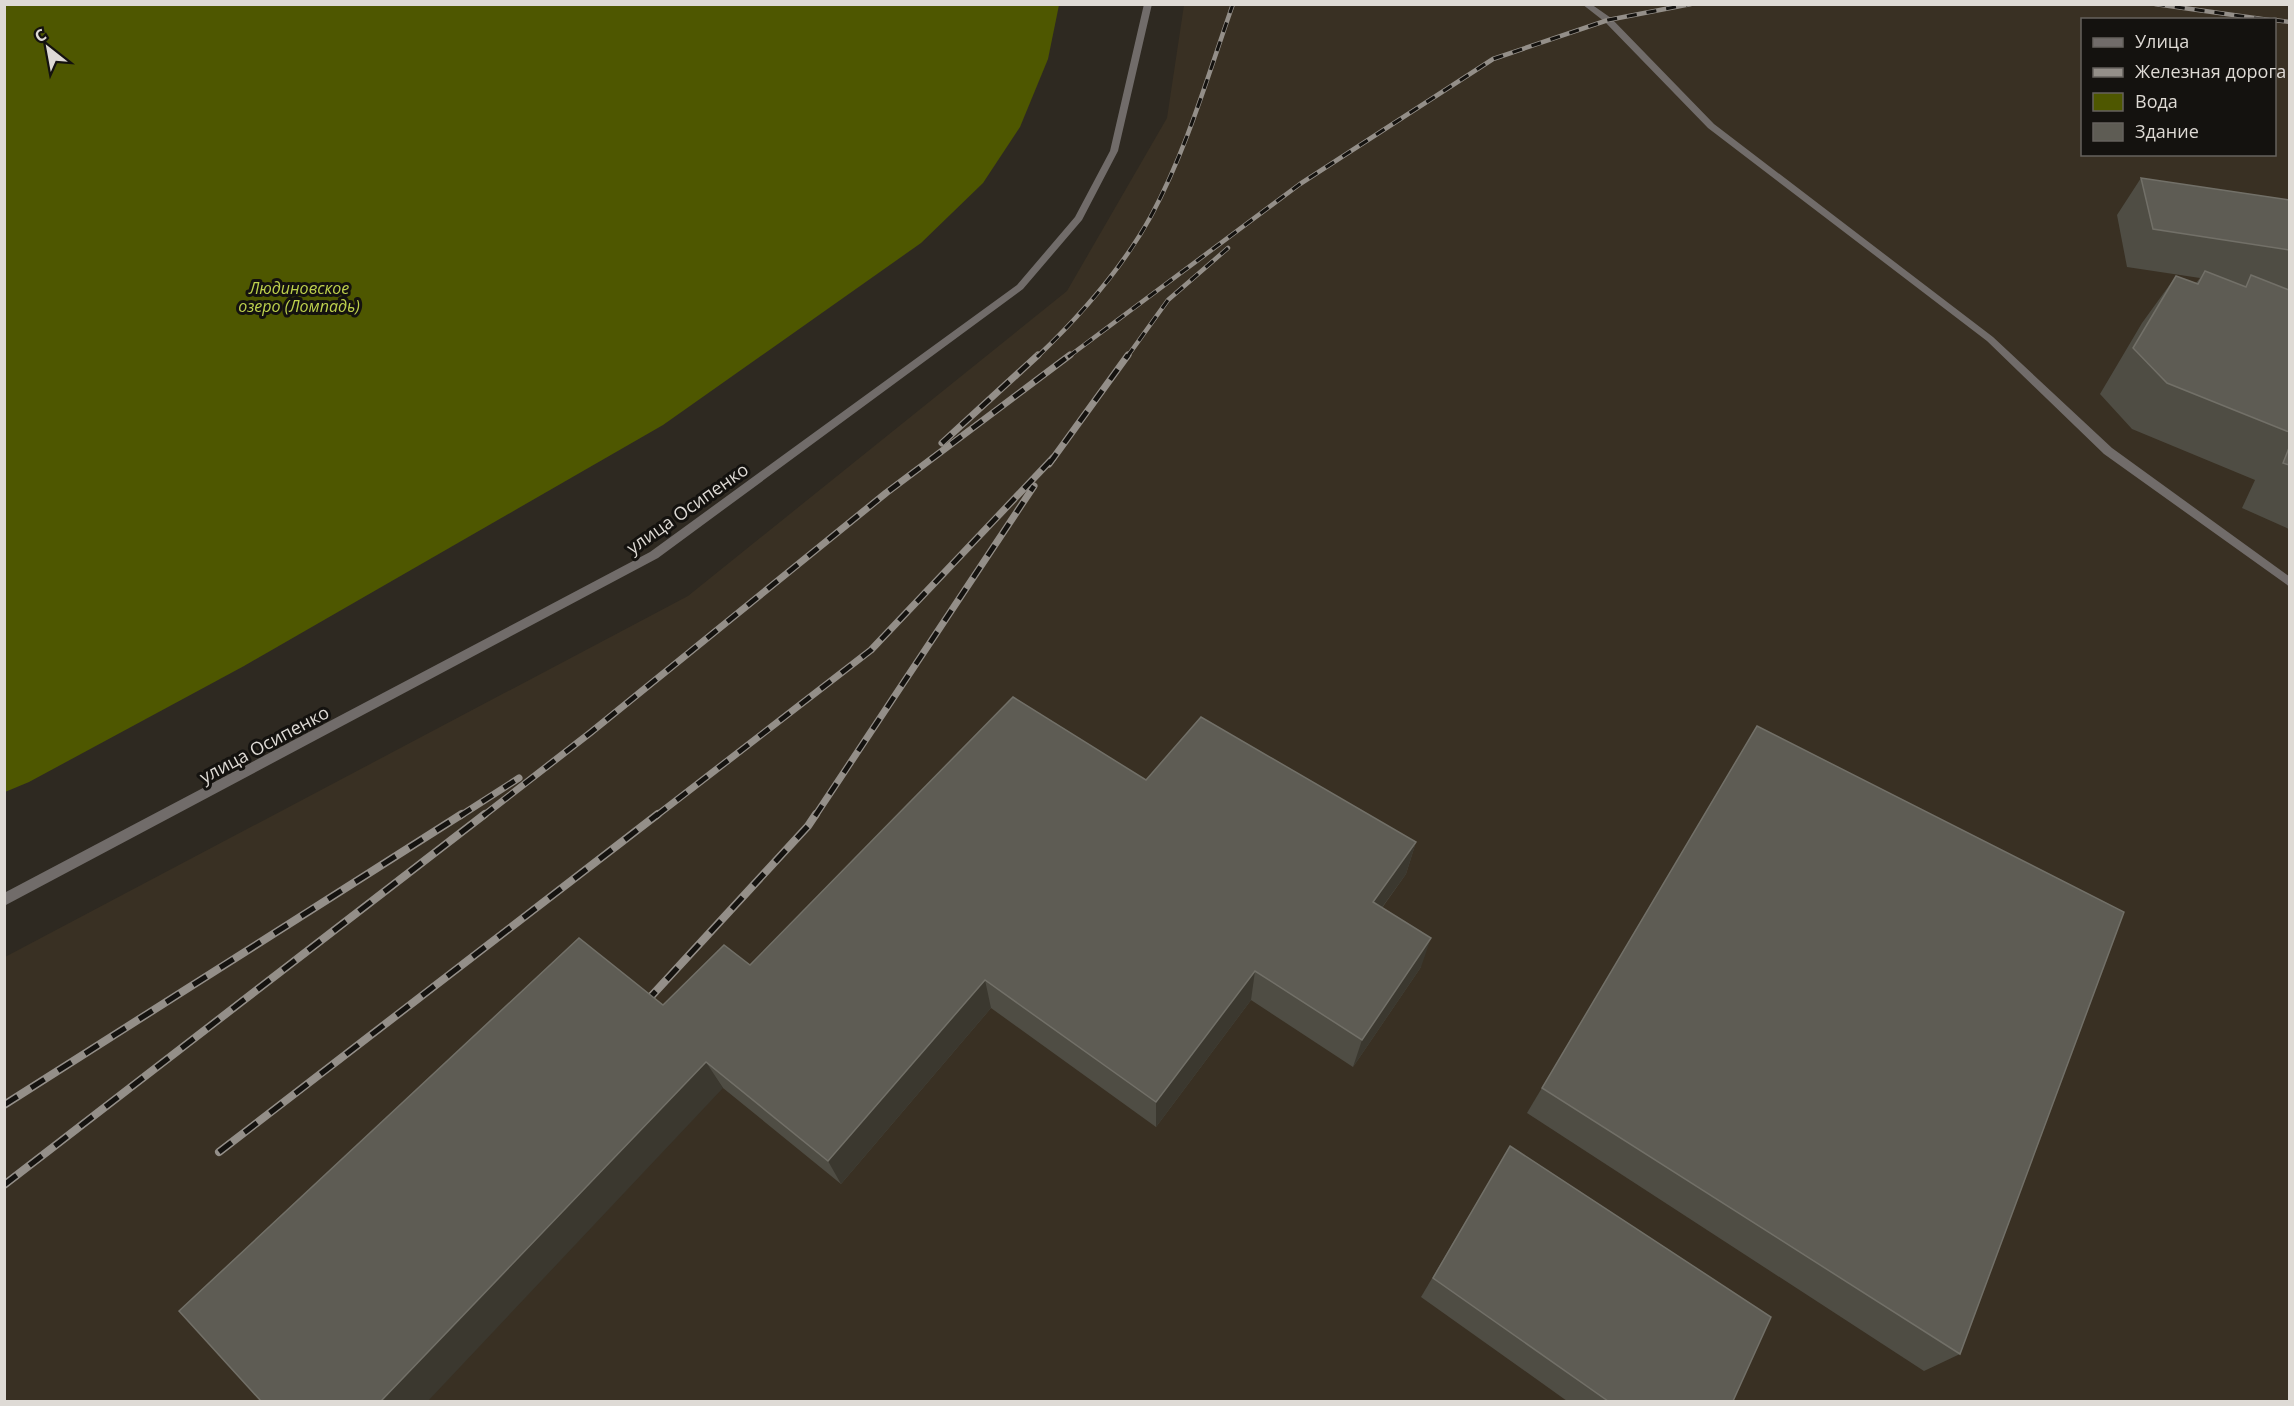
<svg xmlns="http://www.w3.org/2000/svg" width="2294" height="1406" viewBox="0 0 2294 1406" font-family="'Open Sans',sans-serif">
  <rect width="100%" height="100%" fill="#2e2921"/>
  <path fill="#393023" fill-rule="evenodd" d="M1184 5H2289V1401L5 1402V957L688 596 1067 291 1167 118ZM2082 20H2274V154H2082Z"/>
  <polygon fill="#4e5700" points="5,4 1059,4 1059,5 1048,59 1020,127 983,183 921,243 663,425 244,666 29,782 5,792"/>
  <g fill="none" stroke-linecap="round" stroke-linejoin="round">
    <polygon fill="#716c6a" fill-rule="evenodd" points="1582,4 1591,4 1611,18 1714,124 1993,337 2112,448 2290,577 2290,587 2104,454 1987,341 1708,128 1605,22"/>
    <polygon fill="#716c6a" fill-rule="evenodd" points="1144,4 1152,4 1118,151 1082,220 1023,289 658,558 4,906 4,893 650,552 1017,285 1075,217 1110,151"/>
    <defs>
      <g id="rail-far2">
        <polyline points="2155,4 2269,20"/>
        <polyline points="2274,20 2290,22"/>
        <path d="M1037 357C1081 315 1122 269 1151 216 1187 149 1208 75 1233 4"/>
        <polyline points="1068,357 1300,184 1493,59 1608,20 1691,4"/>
        <polyline points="1127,357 1168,300 1228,248"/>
      </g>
      <g id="rail-far1">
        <polyline points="942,443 1038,355"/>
        <polyline points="1049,464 1128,355"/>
        <polyline points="460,816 519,778"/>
        <polyline points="483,816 590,733 886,493 1070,355"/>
        <polyline points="656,816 871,650 1053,458"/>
        <polyline points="815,816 1034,486"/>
      </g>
      <g id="rail">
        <polyline points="645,1003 808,826 816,814"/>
        <polyline points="4,1105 462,814"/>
        <polyline points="219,1152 658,814"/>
        <polyline points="4,1185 485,814"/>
      </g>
    </defs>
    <use href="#rail-far2" stroke="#948f89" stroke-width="4.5"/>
    <use href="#rail-far1" stroke="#948f89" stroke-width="7"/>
    <use href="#rail" stroke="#948f89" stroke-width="8"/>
    <use href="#rail-far2" stroke="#14120f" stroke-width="3" stroke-dasharray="10" stroke-linecap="butt"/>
    <use href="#rail-far1" stroke="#14120f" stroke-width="4.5" stroke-dasharray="13" stroke-linecap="butt"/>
    <use href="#rail" stroke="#14120f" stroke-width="5" stroke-dasharray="16" stroke-linecap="butt"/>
  </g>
  <g fill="#4f4d44">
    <polygon points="2141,178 2289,200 2289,529 2242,508 2255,480 2132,429 2100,394 2142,323 2176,276 2196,283 2200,278 2127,267 2117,215"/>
    <polygon points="1757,726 1960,1354 1924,1371 1527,1113"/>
    <polygon points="1146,780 1416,842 1406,874 1382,908 1421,967 1353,1067 1251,1000 1156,1127 991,1008 841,1184 723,1088 663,1005"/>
    <polygon points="1510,1146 1733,1401 1567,1401 1421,1297"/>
  </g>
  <g fill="#3b382f">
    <polygon points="1416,842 1406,874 1364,932 1373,902"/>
    <polygon points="1431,938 1421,967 1353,1067 1362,1040"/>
    <polygon points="1255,971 1251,1000 1156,1127 1156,1102"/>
    <polygon points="985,980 991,1008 841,1184 828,1161"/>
    <polygon points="706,1062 723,1088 428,1401 381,1401"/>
  </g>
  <g fill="#5e5c54" stroke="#727068" stroke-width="1.5">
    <polygon points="2141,178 2289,200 2289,250 2153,229"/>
    <polygon points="2205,271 2246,287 2251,275 2289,290 2289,432 2167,383 2133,348 2176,276 2198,284"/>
    <polygon points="2289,448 2289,465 2283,463"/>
    <polygon points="1013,697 1146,780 1201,717 1416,842 1373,902 1431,938 1362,1040 1255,971 1156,1102 985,980 828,1161 706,1062 381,1401 261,1401 179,1311 579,938 663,1005 724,945 750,965"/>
    <polygon points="1757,726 2124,912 1960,1354 1542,1088"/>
    <polygon points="1510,1146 1771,1317 1733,1401 1608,1401 1433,1278"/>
  </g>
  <g text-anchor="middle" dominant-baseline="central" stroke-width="6" stroke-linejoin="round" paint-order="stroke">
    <g font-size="16" font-style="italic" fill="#bed14d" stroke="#14120f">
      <text x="299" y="288">Людиновское<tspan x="299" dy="18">озеро (Ломпадь)</tspan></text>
    </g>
    <g font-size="18" fill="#dedad5" stroke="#14120f">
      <text transform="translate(687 508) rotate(-35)">улица Осипенко</text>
      <text transform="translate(264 744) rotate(-28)">улица Осипенко</text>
    </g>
  </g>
  <rect width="2294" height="1406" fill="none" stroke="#dedad5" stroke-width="12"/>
  <rect x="2081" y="18" width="195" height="138" fill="#14120f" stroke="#65625e" stroke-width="1.5"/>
  <rect x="2093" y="38" width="30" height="9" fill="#716c6a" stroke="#65625e" stroke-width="1.5"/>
  <text x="2135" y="48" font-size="18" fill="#dedad5">Улица</text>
  <rect x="2093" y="68" width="30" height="9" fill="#948f89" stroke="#65625e" stroke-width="1.5"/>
  <text x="2135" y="78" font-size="18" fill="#dedad5">Железная дорога</text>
  <rect x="2093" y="93" width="30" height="18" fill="#4e5700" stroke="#65625e" stroke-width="1.5"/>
  <text x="2135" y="108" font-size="18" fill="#dedad5">Вода</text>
  <rect x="2093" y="123" width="30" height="18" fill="#5e5c54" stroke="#65625e" stroke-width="1.5"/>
  <text x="2135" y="138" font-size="18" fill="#dedad5">Здание</text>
  <g transform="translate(48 48) rotate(329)" stroke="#14120f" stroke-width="4.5" paint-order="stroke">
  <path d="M0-4.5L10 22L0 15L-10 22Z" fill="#dedad5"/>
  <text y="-9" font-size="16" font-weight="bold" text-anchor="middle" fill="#dedad5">С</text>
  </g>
</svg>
